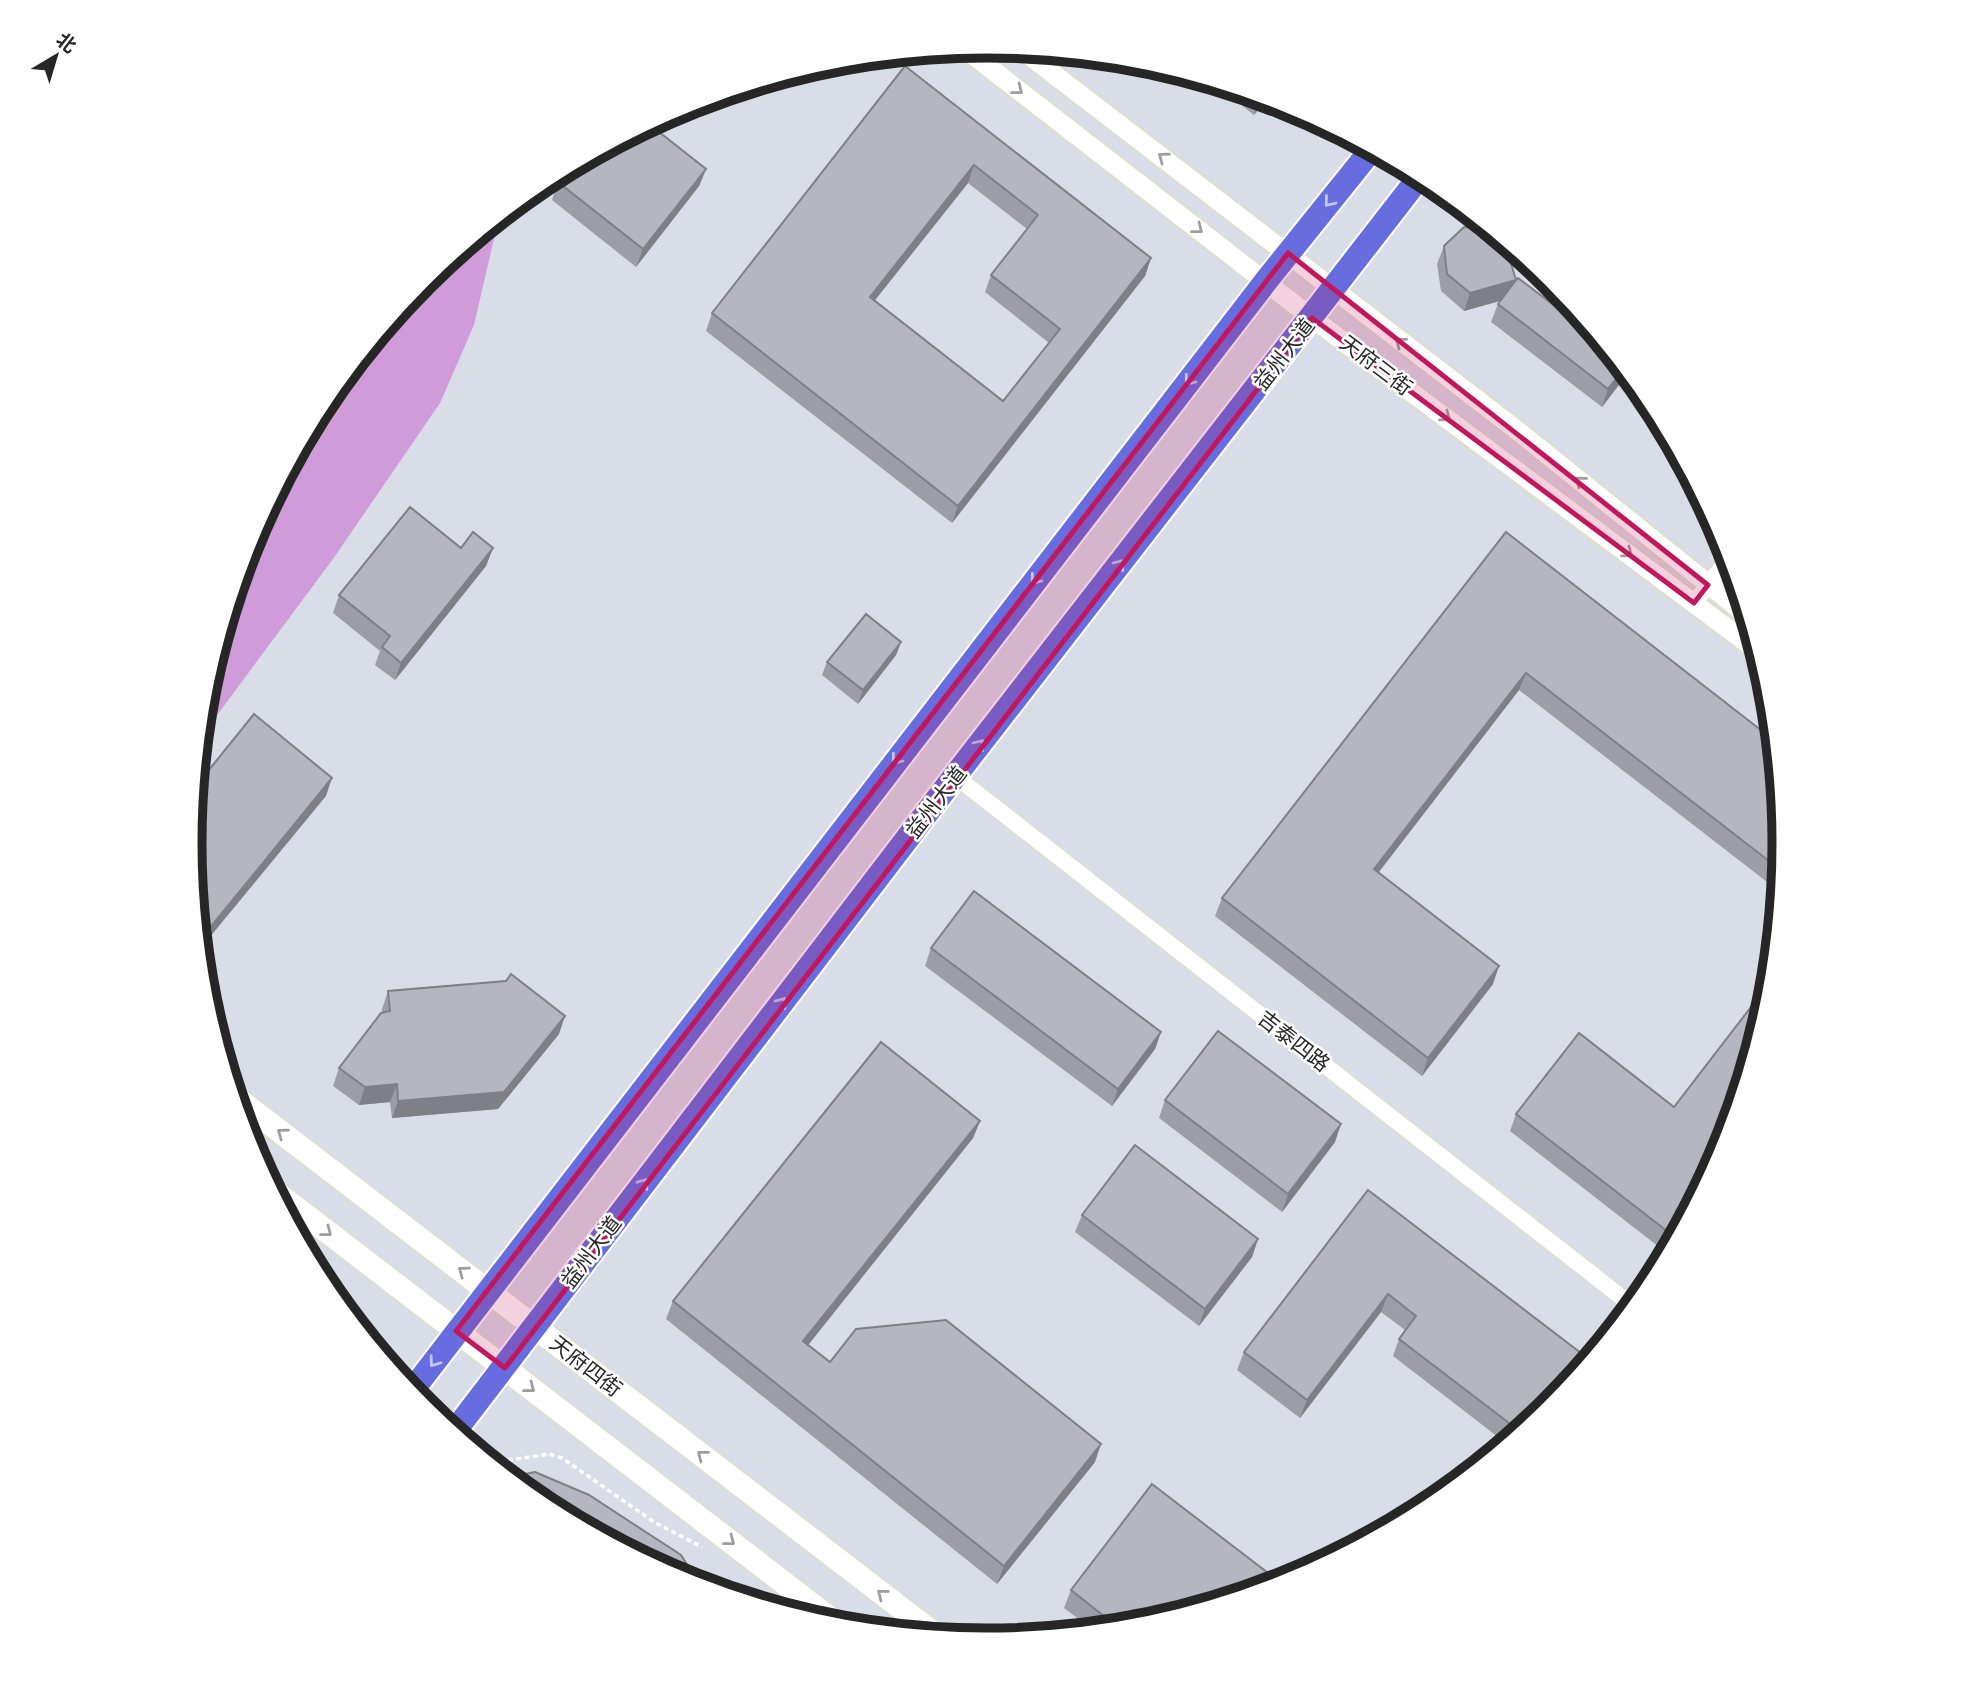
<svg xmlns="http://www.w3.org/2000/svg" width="1975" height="1686" viewBox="0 0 1975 1686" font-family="Poppins,'Noto Sans SC',sans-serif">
  <rect width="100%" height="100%" fill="#d9dde8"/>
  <polygon fill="#cf9bd9" points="499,217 474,325 440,403 333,559 200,738 205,687 251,537 325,400 424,279"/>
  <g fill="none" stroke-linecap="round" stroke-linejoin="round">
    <polyline stroke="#dfa677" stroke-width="5" points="248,546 345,394 370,345"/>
    <defs>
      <g id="minor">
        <polyline points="1694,603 1730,557"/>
        <polyline points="955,776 1634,1307"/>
      </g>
      <g id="tertiary">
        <polyline points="964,48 1312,318 1759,652"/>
        <polyline points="1021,49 1514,428 1748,616"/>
      </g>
      <g id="secondary">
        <polyline points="235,1097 936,1635"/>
        <polyline points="273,1190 840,1626"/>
      </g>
      <g id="primary">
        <polyline points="411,1392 1266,281 1372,149"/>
        <polyline points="454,1432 955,776 1421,175"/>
      </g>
    </defs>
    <use href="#minor" stroke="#dedecf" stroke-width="19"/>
    <use href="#tertiary" stroke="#dedecf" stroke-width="23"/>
    <use href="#secondary" stroke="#dedecf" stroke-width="26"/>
    <use href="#primary" stroke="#fff" stroke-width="28"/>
    <polyline stroke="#fff" stroke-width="3.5" stroke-dasharray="5 3.5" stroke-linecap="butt" points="491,1463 549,1454 562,1458 654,1522 702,1547"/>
    <use href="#minor" stroke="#fff" stroke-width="16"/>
    <use href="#tertiary" stroke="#fff" stroke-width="19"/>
    <use href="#secondary" stroke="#fff" stroke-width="23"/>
    <use href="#primary" stroke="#676cdf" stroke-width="24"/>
  </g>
  <g fill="#9d9da5" fill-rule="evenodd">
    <path d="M905 66 1151 258 1145 276 952 523 706 331 712 313ZM968 183 1027 229 991 275 985 292 1049 343 1003 401 875 300Z"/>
    <polygon points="1210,81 1267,98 1254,115"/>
    <polygon points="751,85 743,95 736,90"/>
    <polygon points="706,169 699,186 636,267 552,200 558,182"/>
    <polygon points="1473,214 1509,244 1506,248 1516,280 1598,339 1599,338 1628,373 1602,407 1491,322 1498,304 1500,301 1464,311 1441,291 1437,264 1444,246 1472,227 1469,224"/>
    <polygon points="1506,532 1785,843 1780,892 1519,690 1379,872 1493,984 1422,1076 1215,916 1222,898"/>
    <polygon points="461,548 493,548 486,566 395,680 375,665 380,651 333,613 339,595"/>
    <polygon points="901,642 896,655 858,704 822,675 827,662"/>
    <polygon points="931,948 1161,1032 1155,1049 1112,1106 925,966"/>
    <polygon points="388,991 559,1034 498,1109 392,1118 390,1102 359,1105 333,1086 339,1068 382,1013 382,1009"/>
    <polygon points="1165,1100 1335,1142 1282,1212 1159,1118"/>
    <polygon points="1674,1107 1724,1149 1668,1254 1510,1131 1516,1114"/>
    <polygon points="980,1121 973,1138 808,1345 830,1362 1095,1462 997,1584 666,1319 673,1301"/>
    <polygon points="1368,1190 1590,1360 1498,1437 1393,1356 1399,1339 1405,1330 1381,1312 1300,1418 1237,1370 1244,1352"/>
    <polygon points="1082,1215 1258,1239 1252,1257 1199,1326 1075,1232"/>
    <polygon points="1071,1590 1143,1625 1093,1630 1064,1608"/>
  </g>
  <g fill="#7f7f86">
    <polygon points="751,85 743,95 746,87"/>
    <polygon points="1261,96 1267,98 1254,115 1260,97"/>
    <polygon points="974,165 968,183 864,314 870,297"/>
    <polygon points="706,169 699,186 636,267 643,249"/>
    <polygon points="1151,258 1145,276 952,523 958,506"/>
    <polygon points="1516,280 1510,298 1464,311 1470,293"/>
    <polygon points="1625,368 1628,373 1602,407 1608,389"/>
    <polygon points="493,548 486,566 395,680 401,663"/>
    <polygon points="901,642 896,655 858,704 863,690"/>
    <polygon points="1526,673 1519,690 1368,886 1374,869"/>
    <polygon points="332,778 326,796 200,949 200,940"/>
    <polygon points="1499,966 1493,984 1422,1076 1428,1058"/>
    <polygon points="565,1016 559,1034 498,1109 392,1118 398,1101"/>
    <polygon points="1161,1032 1155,1049 1112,1106 1118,1089"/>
    <polygon points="397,1084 390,1102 359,1105 365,1087"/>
    <polygon points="980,1121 973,1138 797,1359 803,1341"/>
    <polygon points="1341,1124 1335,1142 1282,1212 1288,1194"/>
    <polygon points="1258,1239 1252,1257 1199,1326 1205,1309"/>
    <polygon points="1388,1294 1381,1312 1300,1418 1307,1400"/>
    <polygon points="1101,1444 1095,1462 997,1584 1004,1566"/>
  </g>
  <g fill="#b6b6c0" stroke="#7f7f86" stroke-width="2" fill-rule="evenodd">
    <path d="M905 66 1151 258 958 506 712 313ZM974 165 1038 215 991 275 1060 329 1003 401 870 297Z"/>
    <polygon points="649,124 706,169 643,249 558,182 571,166"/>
    <polygon points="1464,227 1490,229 1504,240 1516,280 1518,278 1598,339 1599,338 1625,368 1608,389 1498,304 1516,280 1470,293 1447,274 1444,246"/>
    <polygon points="410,507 461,548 473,532 493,548 401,663 382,647 390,636 339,595"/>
    <polygon points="1506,532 1775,741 1785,843 1782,871 1526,673 1374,869 1499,966 1428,1058 1222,898"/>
    <polygon points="866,614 901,642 863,690 827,662"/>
    <polygon points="254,714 332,778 200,940 190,843 196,786"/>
    <polygon points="974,891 1161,1032 1118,1089 931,948"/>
    <polygon points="511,974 565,1016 504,1092 398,1101 397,1084 365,1087 339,1068 381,1013 390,1011 388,991 506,981"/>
    <polygon points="1771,981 1770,999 1724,1149 1676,1238 1516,1114 1579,1033 1674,1107"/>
    <polygon points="1218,1031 1341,1124 1288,1194 1165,1100"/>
    <polygon points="881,1042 980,1121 803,1341 830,1362 856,1329 946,1320 1101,1444 1004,1566 673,1301"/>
    <polygon points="1135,1145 1258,1239 1205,1309 1082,1215"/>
    <polygon points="1368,1190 1590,1360 1551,1407 1469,1474 1509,1423 1399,1339 1416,1316 1388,1294 1307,1400 1244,1352"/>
    <polygon points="535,1472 589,1495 681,1555 695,1577 718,1590 682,1580 544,1506 512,1480 520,1475"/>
    <polygon points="1152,1484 1281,1583 1143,1625 1119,1628 1071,1590"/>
  </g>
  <defs><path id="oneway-chevron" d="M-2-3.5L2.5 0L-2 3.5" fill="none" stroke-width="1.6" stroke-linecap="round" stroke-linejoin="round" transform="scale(1.75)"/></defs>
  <g stroke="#9d9d9d">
    <use href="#oneway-chevron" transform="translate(1018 90) rotate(38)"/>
    <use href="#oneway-chevron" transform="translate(1163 157) rotate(-143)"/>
    <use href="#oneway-chevron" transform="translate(1198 229) rotate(38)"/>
    <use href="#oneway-chevron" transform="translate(1400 342) rotate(-142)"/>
    <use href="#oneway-chevron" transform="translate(1446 417) rotate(37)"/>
    <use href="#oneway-chevron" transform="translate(1580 481) rotate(-141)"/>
    <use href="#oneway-chevron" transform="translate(1628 553) rotate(37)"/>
    <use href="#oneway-chevron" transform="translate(282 1133) rotate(-143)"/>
    <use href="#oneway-chevron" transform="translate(327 1232) rotate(38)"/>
    <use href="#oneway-chevron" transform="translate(463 1271) rotate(-143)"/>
    <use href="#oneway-chevron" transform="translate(530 1388) rotate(38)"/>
    <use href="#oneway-chevron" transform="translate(702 1455) rotate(-142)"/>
    <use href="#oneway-chevron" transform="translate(730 1541) rotate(38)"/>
    <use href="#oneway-chevron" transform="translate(882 1594) rotate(-142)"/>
  </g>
  <g stroke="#c2c4f2">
    <use href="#oneway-chevron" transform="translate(1329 202) rotate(129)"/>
    <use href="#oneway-chevron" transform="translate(1189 381) rotate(128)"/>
    <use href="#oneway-chevron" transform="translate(1120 564) rotate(-52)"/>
    <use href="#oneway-chevron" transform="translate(1035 580) rotate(128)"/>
    <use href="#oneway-chevron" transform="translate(980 744) rotate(-52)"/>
    <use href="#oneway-chevron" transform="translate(896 760) rotate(128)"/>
    <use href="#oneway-chevron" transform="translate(782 1002) rotate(-53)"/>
    <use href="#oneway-chevron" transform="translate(644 1183) rotate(-53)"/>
    <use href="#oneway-chevron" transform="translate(434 1362) rotate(126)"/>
  </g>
  <path fill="#c2185b" fill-opacity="0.2" stroke="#c2185b" stroke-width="5" stroke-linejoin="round" d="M1288 253 1708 585 1694 603 1312 318 505 1368 456 1331Z"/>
  <g text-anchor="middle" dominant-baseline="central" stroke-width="5" stroke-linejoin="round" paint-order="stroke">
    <g font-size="21" fill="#262626" stroke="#fff">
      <text transform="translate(1284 354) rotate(-52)">益州大道</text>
      <text transform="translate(1376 365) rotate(37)">天府三街</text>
      <text transform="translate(936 802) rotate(-52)">益州大道</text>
      <text transform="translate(1294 1041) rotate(38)">吉泰四路</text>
      <text transform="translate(591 1252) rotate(-53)">益州大道</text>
      <text transform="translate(586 1366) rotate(38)">天府四街</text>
    </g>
  </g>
  <path d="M0 0H1975V1686H0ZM202 843a785 785 0 1 1 1570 0a785 785 0 1 1-1570 0Z" fill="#fff" fill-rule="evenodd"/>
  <path fill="none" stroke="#262626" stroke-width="9" d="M202 843a785 785 0 1 1 1570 0a785 785 0 1 1-1570 0Z"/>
  <g transform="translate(56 56) rotate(38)" stroke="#ffffff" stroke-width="5" paint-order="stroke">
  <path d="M0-5L12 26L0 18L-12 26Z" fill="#262626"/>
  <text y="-10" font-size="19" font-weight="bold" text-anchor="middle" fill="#262626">北</text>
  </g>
</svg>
